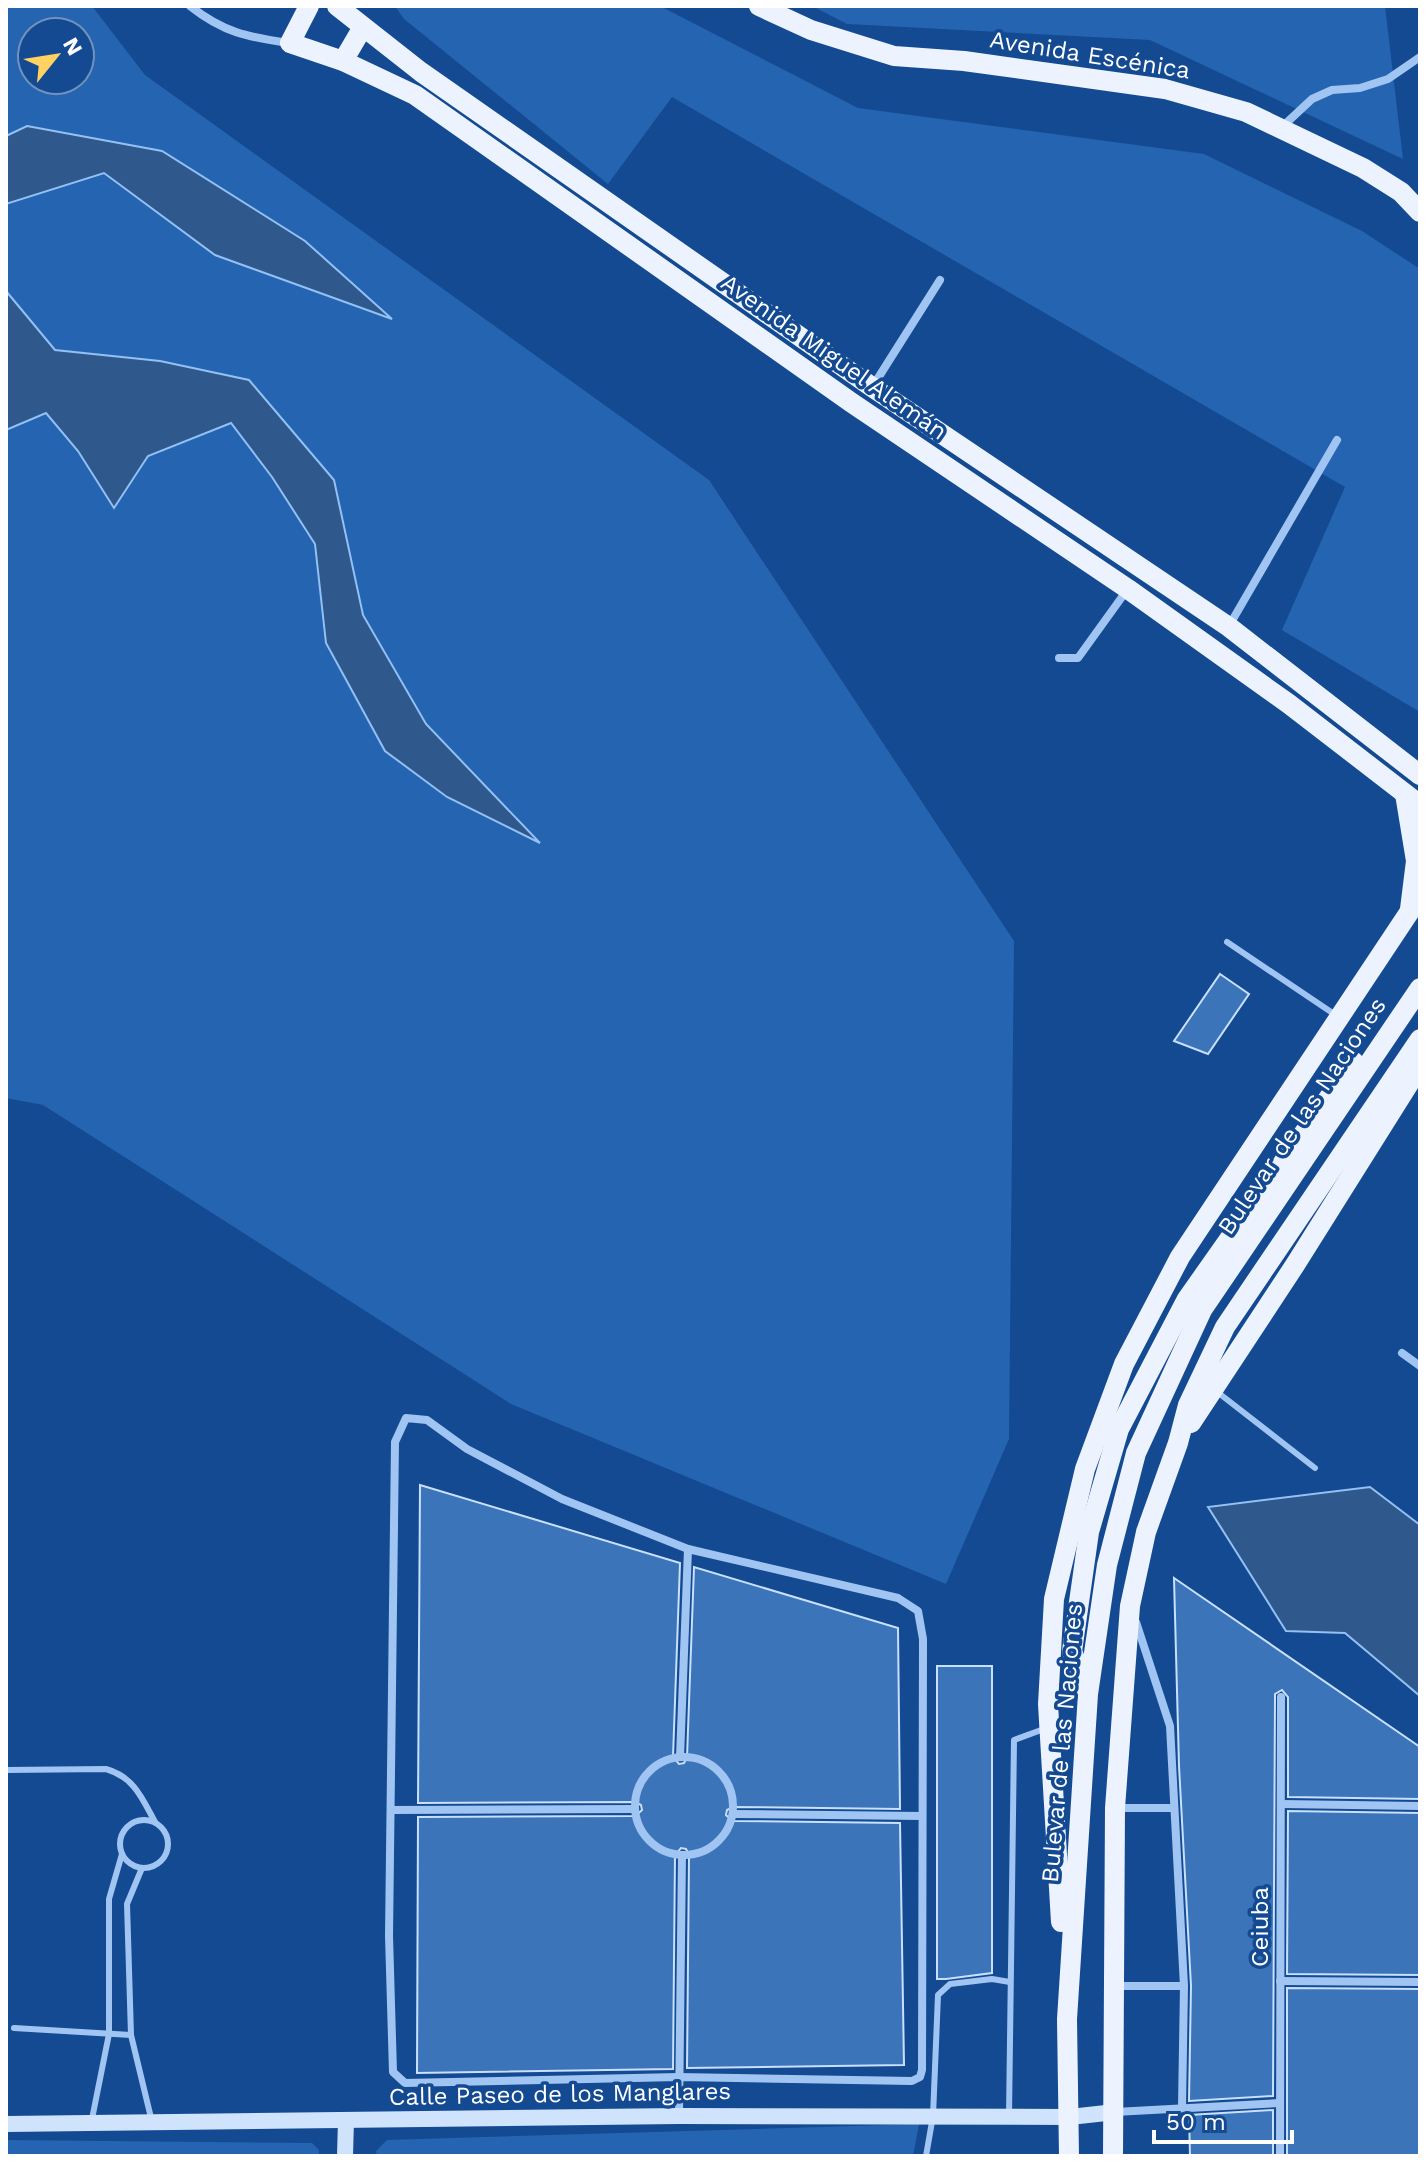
<svg xmlns="http://www.w3.org/2000/svg" width="1426" height="2162" viewBox="0 0 1426 2162" font-family="'Work Sans',sans-serif">
  <rect width="100%" height="100%" fill="#134a92"/>
  <g fill="#2564b1" fill-rule="evenodd">
    <path d="M6 6H92L145 75 709 480 1014 941 1009 1439 946 1584 511 1404 43 1105 6 1098ZM32 32H80V80H32Z"/>
    <polygon points="395,6 660,6 858,108 1204,154 1362,231 1420,269 1420,712 1282,630 1345,487 672,97 608,184 404,19"/>
    <polygon points="812,6 1385,6 1403,159 1150,40 847,24"/>
    <polygon points="919,2124 913,2156 377,2156 376,2151 387,2140"/>
    <polygon points="6,2140 312,2143 319,2150 319,2156 6,2156"/>
  </g>
  <g fill="#2f588d" stroke="#93c0f5" stroke-width="2">
    <polygon points="27,126 162,151 305,241 392,319 215,255 104,173 6,204 6,136"/>
    <polygon points="6,291 55,350 160,361 249,380 334,480 363,615 426,724 540,843 447,797 385,751 326,643 315,544 272,477 231,423 148,456 114,508 78,451 46,413 6,430"/>
    <polygon points="1370,1487 1420,1525 1420,1696 1345,1633 1286,1631 1208,1507"/>
  </g>
  <g fill="#3c74ba" stroke="#c8e0fc" stroke-width="2">
    <polygon points="1220,974 1249,994 1208,1054 1174,1041"/>
    <polygon points="420,1485 680,1563 673,1757 679,1764 684,1763 687,1757 694,1567 898,1628 900,1809 733,1807 727,1810 726,1815 733,1821 900,1823 904,2065 687,2068 689,1855 686,1849 681,1848 675,1855 673,2069 417,2073 418,1817 635,1816 642,1810 641,1805 635,1802 418,1803"/>
    <polygon points="1174,1578 1420,1747 1420,1799 1288,1797 1288,1697 1282,1690 1275,1694 1273,2096 1189,2101 1191,1986 1179,1766"/>
    <polygon points="937,1666 992,1666 992,1973 946,1979 937,1979"/>
    <polygon points="1288,1811 1420,1813 1420,1975 1287,1974"/>
    <polygon points="1287,1988 1420,1989 1420,2156 1287,2156"/>
    <polygon points="1273,2110 1273,2156 1190,2156 1189,2115"/>
  </g>
  <g fill="none" stroke-linecap="round" stroke-linejoin="round">
    <g stroke="#a1c5f2" stroke-width="6">
      <polyline points="1227,942 1337,1016"/>
      <polyline points="1216,1391 1315,1468"/>
      <path d="M6 1770 106 1769C134 1777 142 1798 155 1822"/>
      <circle cx="144" cy="1844" r="24"/>
      <polyline points="142,1868 127,1904 131,2035 152,2122"/>
      <polyline points="14,2028 131,2035"/>
      <polyline points="1009,2116 1014,1740 1044,1729"/>
      <polyline points="92,2119 109,2034 109,1899 122,1854"/>
      <polyline points="926,2156 933,2116 938,1995 950,1984 992,1979 1010,1982"/>
    </g>
    <g stroke="#a1c5f2" stroke-width="8">
      <path d="M190 6C224 33 248 37 289 43"/>
      <polyline points="1282,127 1312,99 1332,90 1360,88 1388,79 1420,57"/>
      <polyline points="873,386 940,280"/>
      <polyline points="1229,626 1337,440"/>
      <polyline points="1059,658 1078,658 1127,590"/>
      <polyline points="1402,1353 1420,1366"/>
      <polygon points="406,1418 427,1420 467,1449 562,1499 688,1549 898,1598 918,1611 923,1639 922,2070 920,2077 912,2081 679,2077 405,2083 393,2072 389,1936 395,1442"/>
      <polyline points="1136,1622 1170,1726 1184,1986 1182,2107"/>
      <polyline points="680,1757 688,1549"/>
      <circle cx="684" cy="1806" r="49"/>
      <polyline points="1281,1804 1420,1806"/>
      <polyline points="1115,1808 1174,1808"/>
      <polyline points="391,1810 635,1809"/>
      <polyline points="733,1814 922,1816"/>
      <polyline points="1280,1981 1420,1982"/>
      <polyline points="1114,1986 1184,1986"/>
      <polyline points="1115,2112 1280,2103"/>
      <polyline points="679,2115 682,1855"/>
      <polyline points="1280,2156 1281,1697"/>
    </g>
    <g stroke="#d0e3fc" stroke-width="16">
      <polyline points="6,2124 679,2116 1070,2117 1115,2112"/>
      <polyline points="345,2156 346,2120"/>
    </g>
    <g stroke="#ecf3ff" stroke-width="20">
      <polyline points="309,6 290,43 343,61 415,95 852,403 1128,589 1289,704 1420,805"/>
      <polyline points="337,6 421,72 872,387 1229,627 1420,775"/>
      <polyline points="759,6 811,30 894,56 964,61 1165,89 1246,112 1363,168 1401,192 1420,212"/>
      <polyline points="343,61 363,27"/>
      <polyline points="1405,794 1416,861 1410,909"/>
      <polyline points="1191,1423 1295,1265 1420,1066"/>
      <polyline points="1086,1689 1072,1651 1089,1532 1119,1429 1187,1299 1354,1062"/>
      <polyline points="1061,1922 1048,1704 1054,1599 1085,1469 1124,1364 1180,1257 1420,896"/>
      <polyline points="1069,2156 1067,2019 1088,1694 1107,1565 1136,1453 1202,1310 1420,988"/>
      <polyline points="1113,2156 1115,1808 1130,1606 1146,1532 1178,1443 1188,1405 1225,1327 1420,1039"/>
    </g>
  </g>
  <g text-anchor="middle" dominant-baseline="central" stroke-width="7" stroke-linejoin="round" paint-order="stroke">
    <g font-size="24" fill="#fff" stroke="#134a92">
      <text transform="translate(1090 55) rotate(9)">Avenida Escénica</text>
      <text transform="translate(834 357) rotate(35)">Avenida Miguel Alemán</text>
      <text transform="translate(1302 1116) rotate(-56)">Bulevar de las Naciones</text>
      <text transform="translate(1062 1743) rotate(-85)">Bulevar de las Naciones</text>
      <text transform="translate(1260 1927) rotate(-90)">Ceiuba</text>
      <text transform="translate(560 2094) rotate(-1)">Calle Paseo de los Manglares</text>
    </g>
  </g>
  <rect width="1426" height="2162" fill="none" stroke="#ffffff" stroke-width="16"/>
  <g transform="translate(56 56) rotate(60)"><circle r="38" fill="#134a92" stroke="#7192be" stroke-width="2"/>
  <path d="M0-6L14 30L0 20L-14 30Z" fill="#ffd262"/>
  <text y="-12" font-size="22" font-weight="bold" text-anchor="middle" fill="#ffffff">N</text>
  </g>
  <path d="M1154 2130v12h138v-12" fill="none" stroke="#ffffff" stroke-width="4"/>
  <text x="1166" y="2130" font-size="24" fill="#ffffff" stroke="#134a92" stroke-width="6" paint-order="stroke">50 m</text>
</svg>
